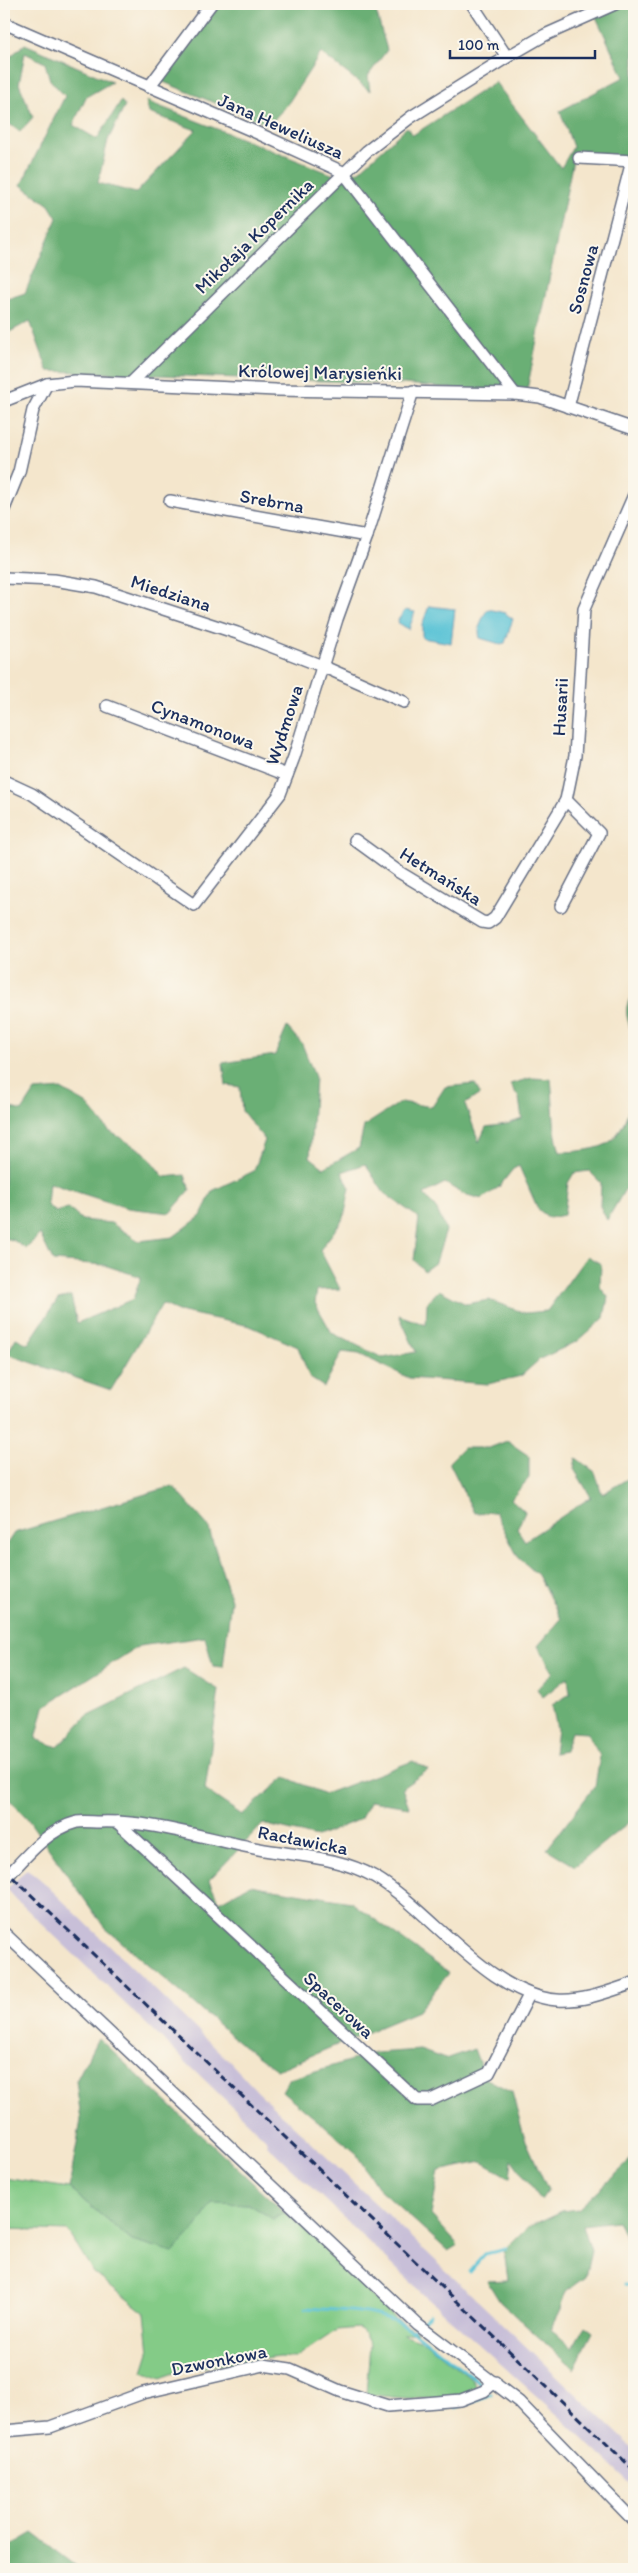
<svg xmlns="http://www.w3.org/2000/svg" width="638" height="2573" viewBox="0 0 638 2573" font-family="Itim,sans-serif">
  <rect width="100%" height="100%" fill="#fbf7ec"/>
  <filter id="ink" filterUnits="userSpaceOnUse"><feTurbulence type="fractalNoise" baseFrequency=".02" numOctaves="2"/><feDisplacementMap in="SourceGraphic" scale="10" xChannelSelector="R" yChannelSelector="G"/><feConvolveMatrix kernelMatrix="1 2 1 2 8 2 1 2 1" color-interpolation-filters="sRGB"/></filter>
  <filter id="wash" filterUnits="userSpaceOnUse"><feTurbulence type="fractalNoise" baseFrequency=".0096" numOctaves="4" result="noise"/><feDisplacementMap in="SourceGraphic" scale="20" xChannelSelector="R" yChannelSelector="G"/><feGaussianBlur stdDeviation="1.12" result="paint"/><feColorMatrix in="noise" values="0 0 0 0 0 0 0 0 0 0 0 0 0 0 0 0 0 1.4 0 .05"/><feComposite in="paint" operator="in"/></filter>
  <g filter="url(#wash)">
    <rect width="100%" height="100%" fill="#f4e6cc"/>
    <polygon fill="#c8bfd8" points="27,1869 40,1879 229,2061 258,2092 634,2449 634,2487 561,2418 427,2298 267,2145 266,2139 17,1900 7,1889"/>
    <path fill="#84cb87" stroke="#507d72" d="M4 2178 69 2188 132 2241 212 2200 249 2204 273 2219 285 2213 323 2245 362 2282 370 2295 382 2304 395 2319 418 2331 403 2334 425 2342 471 2379 476 2386C461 2406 389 2397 366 2394L370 2345 363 2331 358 2328 337 2330 295 2358 279 2357 181 2370 161 2378 143 2371 149 2352 145 2313 94 2273 68 2231 4 2229Z"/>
    <g fill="#6baf74" stroke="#436f69">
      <polygon points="220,4 374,4 387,50 368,76 370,91 321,53 287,105 269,125 161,81"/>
      <polygon points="590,4 634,4 634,159 573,160 526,395 404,384 48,371 30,321 4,335 4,300 25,293 57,218 49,205 21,185 65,96 50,80 45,63 25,53 19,84 33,117 20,132 4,120 4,62 25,44 112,82 86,97 73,125 97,139 121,101 125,106 108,140 98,183 136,193 196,130 149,113 146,101 334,175 359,171 407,127 413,135 495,82 561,168 573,147 560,111 624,77"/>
      <path d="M634 993V1174L607 1220 600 1206 601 1183 589 1171 574 1173 568 1183 564 1215 549 1218 538 1209 519 1166 513 1169 499 1187 482 1199 463 1194 445 1183 424 1194 437 1210 446 1230 436 1262 424 1271 414 1260 419 1218 384 1193 365 1164 342 1172 350 1188 344 1218 320 1250 340 1289 317 1290 315 1303 332 1333 383 1358 416 1352 399 1315 426 1325 427 1303 439 1290 466 1304 489 1300 525 1313 547 1311 587 1256 601 1264 600 1287 608 1297 604 1318 578 1341 540 1359 521 1376 488 1384 409 1378 359 1354 342 1352 324 1387 310 1378 298 1347 250 1326 178 1311 162 1304 111 1390 7 1354 16 1338 28 1344 58 1299 71 1296 77 1323 133 1299 141 1277 104 1265 53 1261 40 1234 26 1249 13 1240 4 1238V1106L22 1111 35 1091 61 1089 86 1103 109 1131 144 1152 164 1177 185 1175 190 1190 170 1213 127 1208 49 1183 47 1205 56 1212 68 1208 82 1220 111 1223 139 1241 173 1237 201 1216 212 1191 254 1171 265 1140 242 1111 240 1087 226 1085 223 1063 275 1055 287 1027 302 1044 315 1077 310 1157 324 1168 359 1148 364 1126 401 1102 432 1107 445 1087 475 1084 480 1094 465 1104 479 1142 486 1127 507 1124 522 1119 519 1098 510 1084 531 1078 551 1079C554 1104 552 1128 560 1152 572 1152 602 1150 611 1141 633 1121 638 1071 634 1043 631 1024 619 1010 634 993Z"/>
      <polygon points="507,1441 529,1456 529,1478 511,1499 525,1512 517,1529 525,1541 591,1497 574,1469 576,1458 595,1472 602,1494 634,1475 634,1818 575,1866 547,1849 595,1786 600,1756 587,1733 571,1732 565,1751 554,1753 557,1729 552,1705 570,1694 568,1677 543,1697 537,1689 553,1672 538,1646 561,1619 538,1575 518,1557 495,1512 474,1513 449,1462 463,1448 489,1448"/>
      <polygon points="173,1486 208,1526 231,1600 223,1667 213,1666 205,1637 139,1646 44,1707 36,1739 58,1747 87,1716 184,1668 219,1690 205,1790 242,1815 285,1777 325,1794 413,1761 428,1770 402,1788 409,1807 370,1801 360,1819 317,1837 263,1824 209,1880 219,1902 250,1885 351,1902 449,1973 418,2011 277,2070 246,2048 104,1927 27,1818 4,1794 4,1548 14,1533"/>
      <polygon points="98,2038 285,2213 273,2219 249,2204 212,2203 196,2228 173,2253 132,2241 69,2188 81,2120 76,2081"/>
      <polygon points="474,2049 485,2078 512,2092 524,2136 548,2190 541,2200 512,2160 510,2178 482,2162 439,2171 431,2215 458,2245 448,2251 377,2187 355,2152 282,2091 289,2079 375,2053 420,2050 445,2059"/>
      <polygon points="634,2149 634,2251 617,2221 583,2225 591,2251 585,2277 566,2291 561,2309 551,2329 572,2348 585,2326 593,2332 574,2369 500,2302 487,2281 508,2280 504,2251 528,2227 562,2211 578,2209 627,2164"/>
      <polygon points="33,2533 79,2568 81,2569 4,2569 4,2550"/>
    </g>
    <g fill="#59c2d5" stroke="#3a789a">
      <polygon points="429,606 455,609 451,643 422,638 422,625"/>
      <path d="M488 609 505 613 513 619 505 643 500 644 480 638C477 629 482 617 488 609Z"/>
      <polygon points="405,610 415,612 409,629 399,624 398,620"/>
    </g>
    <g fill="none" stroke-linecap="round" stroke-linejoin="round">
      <g stroke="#59c2d5" stroke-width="3">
        <polyline points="469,2272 485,2254 506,2249"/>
        <polyline points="625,2284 634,2287"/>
        <path d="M306 2308C340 2311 382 2309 412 2330L414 2329"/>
        <polyline points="422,2321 430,2314"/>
        <polyline points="412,2330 481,2384"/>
        <polyline points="455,2408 491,2394"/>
        <polyline points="420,2409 447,2409"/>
      </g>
    </g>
  </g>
  <g filter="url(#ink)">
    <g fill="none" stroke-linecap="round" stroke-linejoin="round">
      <defs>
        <g id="minor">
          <polyline points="472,4 507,57"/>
          <polyline points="4,23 253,131 343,172 515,394"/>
          <polyline points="149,87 211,4"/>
          <polyline points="579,158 634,161"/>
          <polyline points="132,382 367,151 411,117 507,57 545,35 615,4"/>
          <polyline points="4,401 47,384 75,381 276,390 515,394 540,397 634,429"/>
          <polyline points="568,407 632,161"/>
          <polyline points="170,501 367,536"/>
          <polyline points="4,509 19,472 33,410 47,384"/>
          <polyline points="4,578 54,580 96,587 237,633 322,666 404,702"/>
          <polyline points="107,706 287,775"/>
          <polyline points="4,781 32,794 194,905 280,794 294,757 337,619 367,536 413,391"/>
          <polyline points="355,840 399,872 482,922 488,923 495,918 566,800 575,756 584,609 634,495"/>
          <polyline points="561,906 599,833 566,800"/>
          <polyline points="117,1822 417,2100 431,2100 489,2073 529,1995"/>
          <path d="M4 1880C24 1859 46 1830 77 1822 83 1821 92 1822 99 1822 153 1820 206 1839 259 1849 298 1856 340 1857 375 1877 432 1911 489 1995 557 2000 583 2002 610 1991 634 1983"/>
          <polyline points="4,1933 418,2325 519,2402 634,2521"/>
          <polyline points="4,2431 50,2427 143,2393 263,2365 290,2369 340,2391 388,2406 461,2400 484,2391 495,2382"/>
        </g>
      </defs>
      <use href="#minor" stroke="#676f84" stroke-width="14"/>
      <use href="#minor" stroke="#fff" stroke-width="11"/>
      <polyline stroke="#1b2f5e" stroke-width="3" stroke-dasharray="8 4" stroke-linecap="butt" points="4,1869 634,2470"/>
    </g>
  </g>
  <g text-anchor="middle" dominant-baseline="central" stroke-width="4" stroke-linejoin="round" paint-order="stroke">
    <g font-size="19" fill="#1b2f5e" stroke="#fbf7ec">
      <text transform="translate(281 126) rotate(24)">Jana Heweliusza</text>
      <text transform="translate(254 236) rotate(-44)">Mikołaja Kopernika</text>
      <text transform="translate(583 279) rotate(-75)">Sosnowa</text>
      <text transform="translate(320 372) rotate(1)">Królowej Marysieńki</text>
      <text transform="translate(272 501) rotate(10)">Srebrna</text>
      <text transform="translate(171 593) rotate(18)">Miedziana</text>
      <text transform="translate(560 707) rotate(-87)">Husarii</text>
      <text transform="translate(203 724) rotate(21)">Cynamonowa</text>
      <text transform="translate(284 725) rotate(-72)">Wydmowa</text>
      <text transform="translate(441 876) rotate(32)">Hetmańska</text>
      <text transform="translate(303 1840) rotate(11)">Racławicka</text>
      <text transform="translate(339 2005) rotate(43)">Spacerowa</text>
      <text transform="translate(219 2360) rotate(-11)">Dzwonkowa</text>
    </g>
  </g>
  <rect width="638" height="2573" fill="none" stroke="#fbf7ec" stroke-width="20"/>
  <path d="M450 50v8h145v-8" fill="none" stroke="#1b2f5e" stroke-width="2.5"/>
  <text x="458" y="50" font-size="15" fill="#1b2f5e" stroke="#fbf7ec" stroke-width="4" paint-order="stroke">100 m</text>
</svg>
